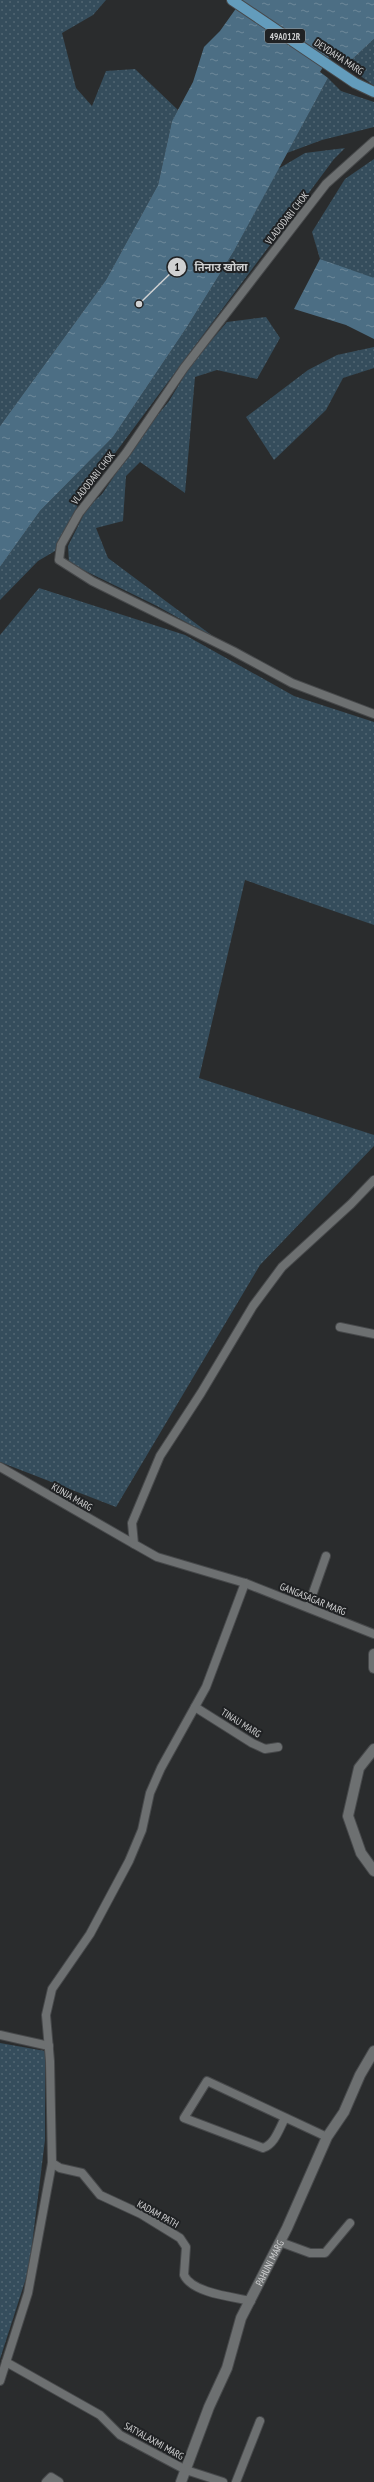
<svg xmlns="http://www.w3.org/2000/svg" width="374" height="2482" viewBox="0 0 374 2482" font-family="'PT Sans Narrow','Noto Sans Devanagari',sans-serif">
  <defs>
    <pattern id="grass-dots" width="8" height="8" patternUnits="userSpaceOnUse"><rect width="8" height="8" fill="#354d5c"/><path d="M2 2h.1M6 6h.1" fill="none" stroke="#516672" stroke-width="1.8" stroke-linecap="round"/></pattern>
    <pattern id="water-ripples" width="26" height="14" patternUnits="userSpaceOnUse"><rect width="26" height="14" fill="#4c6e84"/><path d="M2 4q2-2 4 0t4 0M15 11q2-2 4 0t4 0" fill="none" stroke="#6d889a"/></pattern>
  </defs>
  <rect width="100%" height="100%" fill="#2a2c2d"/>
  <g fill="url(#grass-dots)">
    <polygon points="0,0 106,0 93,15 62,33 76,88 92,106 106,71 135,69 178,110 172,121 158,185 106,280 0,426"/>
    <polygon points="374,39 374,86 346,65"/>
    <polygon points="328,78 341,91 374,102 374,127 322,140 287,153"/>
    <polygon points="345,148 334,159 81,499 55,551 38,561 0,600 0,567 40,511 113,437 187,327 234,251 278,169 305,153"/>
    <polygon points="374,159 374,280 320,259 312,232 345,179"/>
    <polygon points="266,317 280,338 257,379 217,370 195,377 185,493 140,462 126,476 123,521 96,528 108,558 218,640 157,606 69,563 68,546 87,508 102,494 143,433 169,401 192,363 227,322"/>
    <polygon points="374,347 374,368 343,378 326,410 274,460 246,417 308,370 337,355"/>
    <polygon points="39,588 185,635 294,696 374,722 374,925 245,880 199,1078 374,1135 374,1146 260,1265 116,1507 0,1462 0,635"/>
    <polygon points="0,2043 45,2051 45,2140 29,2269 0,2359"/>
  </g>
  <g fill="url(#water-ripples)">
    <polygon points="242,0 374,0 374,39 346,65 329,57 320,72 328,78 234,251 187,327 113,437 40,511 0,567 0,426 106,280 158,185 172,121 193,82 204,47 220,31"/>
    <polygon points="320,259 374,278 374,339 346,325 294,309"/>
  </g>
  <g fill="none" stroke-linecap="round" stroke-linejoin="round">
    <defs>
      <g id="minor">
        <polyline points="374,141 326,184 184,368 126,453 79,513 61,545 59,560 92,581 233,651 292,683 374,714"/>
        <polyline points="340,1327 374,1334"/>
        <polyline points="0,1467 134,1544"/>
        <polyline points="245,1583 374,1634"/>
        <polyline points="308,1607 326,1556"/>
        <polyline points="195,1707 252,1743 265,1749 278,1747"/>
        <polyline points="0,2035 49,2046"/>
        <path d="M285 2118C279 2129 275 2144 263 2148L184 2118 207 2081 327 2137"/>
        <path d="M52 2163 60 2168 82 2173 100 2195 141 2214 180 2238 186 2247 184 2275C192 2293 233 2297 251 2301"/>
        <polyline points="280,2242 310,2253 325,2253 350,2223"/>
        <polyline points="6,2362 100,2415 120,2435 186,2470 223,2482"/>
        <polyline points="0,2381 28,2293 52,2163 50,2061 46,2015 52,1989 90,1934 129,1861 142,1830 150,1793 161,1768 206,1687 245,1583 157,1557 134,1544 132,1523 160,1456 201,1393 253,1306 282,1267 351,1204 374,1180"/>
        <polyline points="46,2482 51,2477 59,2482"/>
        <polyline points="236,2482 260,2421"/>
      </g>
      <g id="tertiary">
        <polyline points="374,1654 374,1668"/>
        <polyline points="374,1749 359,1768 348,1816 361,1853 374,1871"/>
        <path id="s1" d="M181 2482 209 2407 227 2368 241 2318 287 2228 327 2137 344 2112 360 2075 374 2051"/>
      </g>
      <polyline id="primary" points="232,0 355,83 374,92"/>
    </defs>
    <use href="#minor" stroke="#47494b" stroke-width="10"/>
    <use href="#tertiary" stroke="#47494b" stroke-width="12"/>
    <use href="#primary" stroke="#47494b" stroke-width="12"/>
    <use href="#minor" stroke="#6d7071" stroke-width="8"/>
    <use href="#tertiary" stroke="#6d7071" stroke-width="10"/>
    <use href="#primary" stroke="#639cbc" stroke-width="10"/>
  </g>
  <g text-anchor="middle" dominant-baseline="central" stroke-width="4" stroke-linejoin="round" paint-order="stroke">
    <rect fill="#202224" stroke="#9b9c9e" stroke-width="1" x="265" y="29" width="40" height="14" rx="3"/>
    <g font-size="9" font-weight="bold" fill="#d0d1d2">
      <text x="285" y="36">49A012R</text>
    </g>
    <g font-size="10" fill="#d0d1d2" stroke="#202224">
      <text transform="translate(339 57) rotate(33)">DEVDAHA MARG</text>
      <text transform="translate(287 218) rotate(-52)">VLADODARI CHOK</text>
      <text transform="translate(93 478) rotate(-52)">VLADODARI CHOK</text>
      <text transform="translate(72 1497) rotate(30)">KUNJA MARG</text>
      <text transform="translate(313 1599) rotate(22)">GANGASAGAR MARG</text>
      <text transform="translate(241 1723) rotate(32)">TINAU MARG</text>
      <text transform="translate(158 2214) rotate(29)">KADAM PATH</text>
      <text stroke="none"><textPath href="#s1" startOffset="237">PAHUNI MARG</textPath></text>
      <text transform="translate(154 2441) rotate(29)">SATYALAXMI MARG</text>
    </g>
  </g>
  <path fill="none" stroke="#d0d1d2" stroke-width="1.5" d="M139 304L177 267"/>
  <g fill="#d0d1d2" stroke="#202224" stroke-width="1.5">
    <circle cx="139" cy="304" r="4"/>
    <circle cx="177" cy="267" r="10"/>
  </g>
  <g font-size="12" text-anchor="middle" font-weight="bold" fill="#111">
    <text x="177" y="271">1</text>
  </g>
  <g font-size="11" text-anchor="middle" font-weight="bold" fill="#d0d1d2" stroke="#202224" stroke-width="4" stroke-linejoin="round" paint-order="stroke">
    <text x="221" y="271">तिनाउ खोला</text>
  </g>
</svg>
